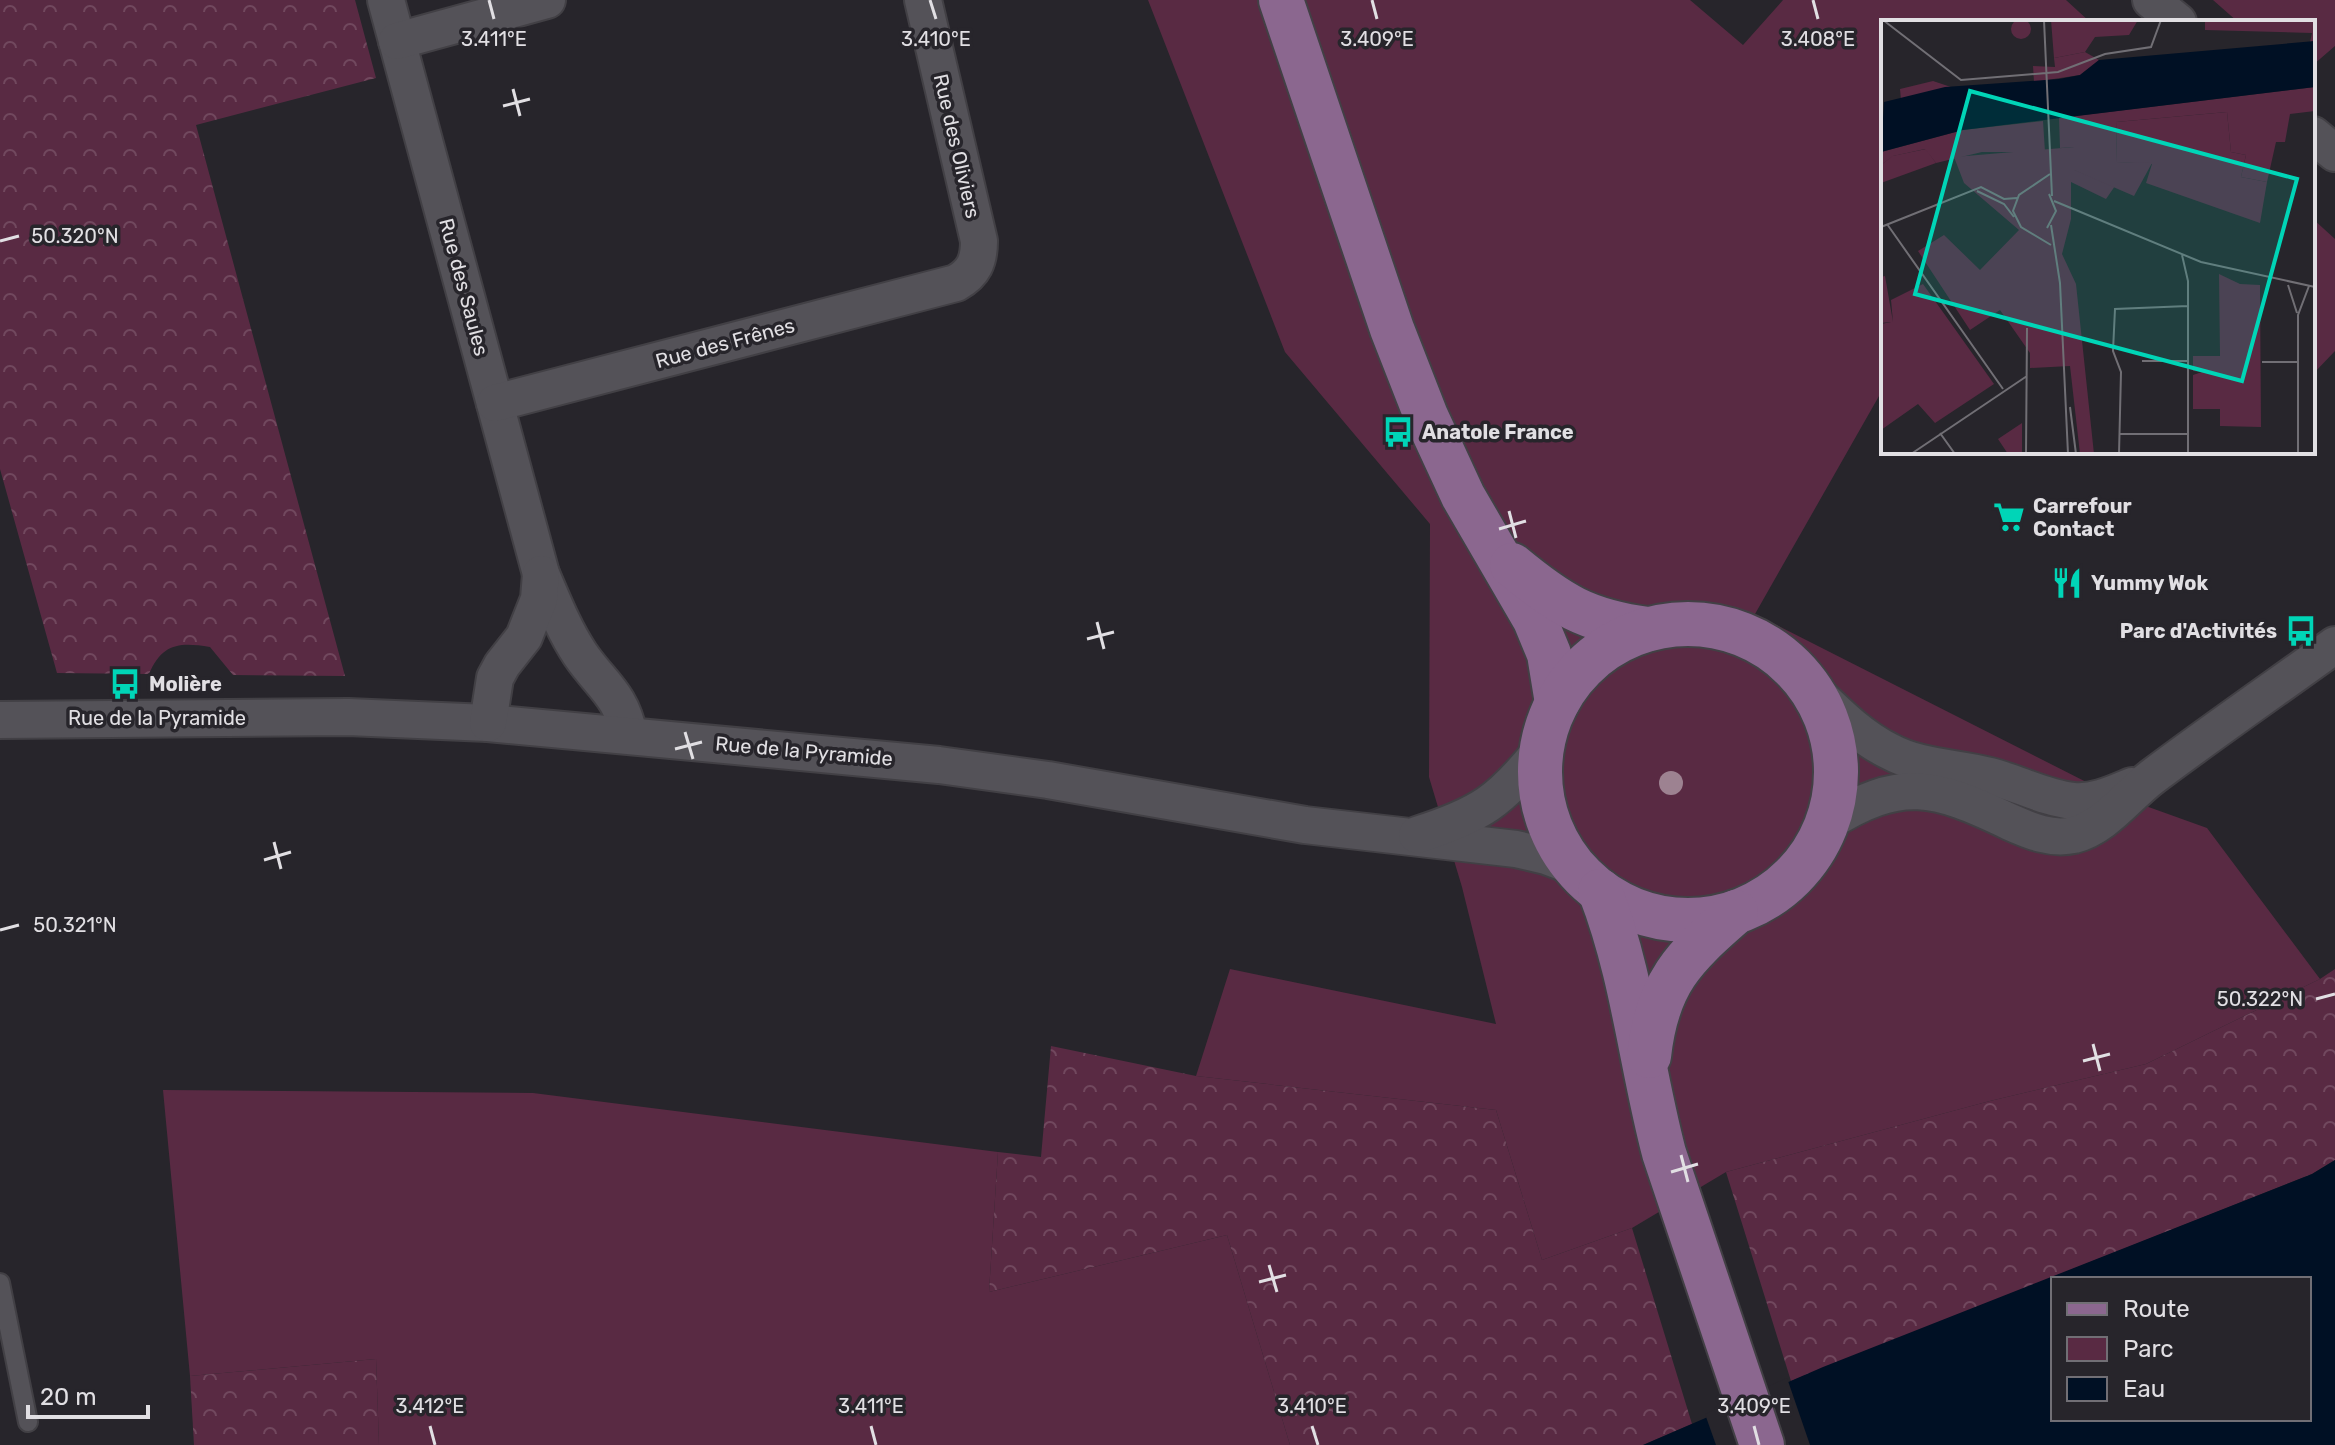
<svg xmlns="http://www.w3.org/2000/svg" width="2335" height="1445" viewBox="0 0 2335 1445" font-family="Rubik,sans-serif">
  <defs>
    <pattern id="forest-crowns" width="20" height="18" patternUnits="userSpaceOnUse" patternTransform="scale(2)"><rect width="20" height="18" fill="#592a43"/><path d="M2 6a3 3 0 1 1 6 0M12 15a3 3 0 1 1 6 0" fill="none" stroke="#71485e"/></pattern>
  </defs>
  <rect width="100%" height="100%" fill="#27252b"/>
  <g fill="#592a43">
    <polygon points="1148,0 1690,0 1743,45 1783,0 2066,0 2090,22 1883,22 1883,389 1755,614 2104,791 2207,828 2320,979 2146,1064 1990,1101 1726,1172 1632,1228 1542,1260 1496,1110 1196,1076 1230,969 1496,1024 1462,887 1429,777 1430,524 1285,352"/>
    <polygon points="2213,0 2335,0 2335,46 2313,65 2313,22 2238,22"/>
    <polygon points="2313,219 2335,239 2335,351 2313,374"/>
    <polygon points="163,1090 533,1093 998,1152 989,1292 1227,1235 1290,1445 379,1445 376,1359 190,1376"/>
  </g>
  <g fill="url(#forest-crowns)">
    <path d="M0 0H355L376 78 196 125 345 676 233 675 210 647C180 642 162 643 149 674L57 673 0 469Z"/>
    <polygon points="2335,969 2335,1160 2312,1174 1791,1381 1726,1172 1990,1101 2146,1064 2320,979"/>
    <polygon points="1051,1046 1196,1076 1496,1110 1542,1260 1632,1228 1692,1424 1643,1445 1290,1445 1227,1235 989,1292 998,1152 1041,1157"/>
    <polygon points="376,1359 379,1445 194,1445 190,1376"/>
  </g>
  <path fill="#001024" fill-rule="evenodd" d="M2335 1160V1445H1643L1823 1367 2312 1174ZM2053 1279H2309V1419H2053Z"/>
  <polygon fill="#27252b" points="1787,1378 1810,1445 1716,1445 1705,1414"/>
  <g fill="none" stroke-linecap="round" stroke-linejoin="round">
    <defs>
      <polyline id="service" points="0,1283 28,1422"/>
      <g id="minor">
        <path d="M386 0 541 574C553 602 564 630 580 654 601 685 621 694 629 735"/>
        <polyline points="2151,0 2178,22"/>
        <polyline points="397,41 547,0"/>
        <polyline points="2313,135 2335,153"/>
        <path d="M495 403 956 283C974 273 979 261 979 241L923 0"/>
        <path d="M1812 689C1836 712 1859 736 1889 751 1920 768 1956 767 1990 776 2018 783 2044 798 2073 801 2094 803 2113 794 2132 786"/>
        <polyline points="0,720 348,717 488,723 939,765 1048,780 1305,825 1516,849 1546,856 1575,867"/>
        <polyline points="488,723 495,678 502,665 524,637 539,599 541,574"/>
        <path d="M1827 823C1901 776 1935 786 2010 822 2030 831 2051 840 2074 835 2105 827 2127 796 2152 777 2212 732 2274 689 2335 645"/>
        <path d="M1417 835C1480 815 1501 801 1541 750"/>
      </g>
      <g id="primary">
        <polyline points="1281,0 1392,329 1426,416 1463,496 1535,620 1549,654 1557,703"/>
        <path d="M1512 565C1559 604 1586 621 1648 629"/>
        <circle cx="1688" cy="772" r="148"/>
        <path d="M1600 891C1633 976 1641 1066 1664 1153L1762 1445"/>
        <path d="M1649 1056C1657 983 1683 958 1736 912"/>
      </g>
    </defs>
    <use href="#service" stroke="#424045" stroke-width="22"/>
    <use href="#minor" stroke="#424045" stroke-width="40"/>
    <use href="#primary" stroke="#424045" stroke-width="48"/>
    <use href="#service" stroke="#545258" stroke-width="18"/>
    <use href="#minor" stroke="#545258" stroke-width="36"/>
    <use href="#primary" stroke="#8b678f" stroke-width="44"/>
  </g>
  <circle fill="#9d8291" cx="1671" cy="783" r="12"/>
  <path fill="none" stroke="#e1dfe3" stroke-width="3" d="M489 0 494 19M930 0 936 19M1372 0 1377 19M1813 0 1818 19M513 89 520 116M503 106 530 99M0 241 19 236M1509 511 1516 538M1499 529 1526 521M1097 622 1104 649M1087 639 1114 632M685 732 693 759M675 749 702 742M274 842 281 869M264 860 291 852M0 930 19 925M2316 999 2335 994M2093 1044 2100 1071M2083 1061 2110 1054M1681 1155 1688 1182M1671 1172 1698 1164M1269 1265 1277 1292M1259 1282 1286 1275M430 1426 435 1445M871 1426 876 1445M1312 1426 1318 1445M1754 1426 1759 1445"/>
  <defs>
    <symbol id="bus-bare" viewBox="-9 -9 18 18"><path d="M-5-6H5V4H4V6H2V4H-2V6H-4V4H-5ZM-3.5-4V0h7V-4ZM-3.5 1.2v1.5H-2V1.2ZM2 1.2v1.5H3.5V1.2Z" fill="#00d5b7" stroke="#27252b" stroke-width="2.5" paint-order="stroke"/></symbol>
    <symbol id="supermarket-bare" viewBox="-9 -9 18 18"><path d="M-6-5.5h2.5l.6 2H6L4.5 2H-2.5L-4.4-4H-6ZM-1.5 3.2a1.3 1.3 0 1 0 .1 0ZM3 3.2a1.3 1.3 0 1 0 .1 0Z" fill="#00d5b7" stroke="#27252b" stroke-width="2.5" paint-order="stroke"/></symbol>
    <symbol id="restaurant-bare" viewBox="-9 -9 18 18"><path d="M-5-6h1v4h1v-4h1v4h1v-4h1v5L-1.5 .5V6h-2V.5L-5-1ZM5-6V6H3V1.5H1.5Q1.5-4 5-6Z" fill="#00d5b7" stroke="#27252b" stroke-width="2.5" paint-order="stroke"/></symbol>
  </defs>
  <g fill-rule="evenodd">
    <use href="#bus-bare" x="1376" y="410" width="44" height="44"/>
    <use href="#supermarket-bare" x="1987" y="495" width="44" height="44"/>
    <use href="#restaurant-bare" x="2045" y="561" width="44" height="44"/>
    <use href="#bus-bare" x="2279" y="609" width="44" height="44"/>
    <use href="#bus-bare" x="103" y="662" width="44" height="44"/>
  </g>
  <g text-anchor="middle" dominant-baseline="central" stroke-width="7" stroke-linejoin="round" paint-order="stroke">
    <g font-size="20" fill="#e1dfe3" stroke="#27252b">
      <text transform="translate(957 146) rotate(77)">Rue des Oliviers</text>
      <text transform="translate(464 287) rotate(75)">Rue des Saules</text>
      <text transform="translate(725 343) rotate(-15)">Rue des Frênes</text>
      <text x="157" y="718">Rue de la Pyramide</text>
      <text transform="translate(804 751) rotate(5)">Rue de la Pyramide</text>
    </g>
    <g font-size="20" font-weight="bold" fill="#e1dfe3" stroke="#27252b" text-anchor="start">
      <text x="1422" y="432">Anatole France</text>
      <text x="2033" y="506">Carrefour<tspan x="2033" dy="23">Contact</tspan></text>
      <text x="2091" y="583">Yummy Wok</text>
      <text x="2277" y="631" text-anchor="end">Parc d'Activités</text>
      <text x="149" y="684">Molière</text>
    </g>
  </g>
  <g transform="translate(1881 20)">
    <rect width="434" height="434" fill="#27252b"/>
    <path d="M130 9a10 10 0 1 1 20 0a10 10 0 1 1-20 0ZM324 0H434V21L429 22 431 13 324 10ZM204 32 218 40 199 55 153 62 152 46 174 47 173 38ZM52 61 73 68 20 80 19 69ZM346 92 350 132 365 135 360 157 386 162 379 203 265 163 271 144 236 142 235 102ZM193 127 194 150 234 166 225 179 190 162V199L181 234 195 264 213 434H199L189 346 149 348V333L119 290 89 310 37 231 63 215 99 250 138 210 83 163 73 137ZM45 129 55 143 0 163V145L11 136ZM4 256 12 302 10 280 42 264 113 364 54 403 37 384 0 410V304L10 302 0 303V257ZM141 403V434H127L117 419Z" fill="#592a43"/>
    <path d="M170 0H257L248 15 214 17 204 32 173 38ZM434 67V91L409 94 404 122H395L386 162 360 157 365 135 350 132 346 92 235 102 236 142 271 143 253 176 193 150V127L179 128 178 98ZM162 101 164 132H101L55 143 44 129 12 136 0 145V132L82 110ZM338 254 359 264 379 265 380 407 339 406V389H312V355L321 352 312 351V336H339Z" fill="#592a43"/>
    <path d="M434 21V67L82 110 0 132 3 82 64 67 178 59 199 55 218 40Z" fill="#001024"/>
    <path fill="none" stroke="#716f75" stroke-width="2" d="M2 0 80 60 177 52 224 34 270 27 280 0M163 0 171 176M169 154 138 175 132 191 140 207 170 225M96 171 123 184 133 197M173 181 320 242 434 267M6 204 122 369M170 205 179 263 187 434M0 207 100 167 123 179 136 178M166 208 175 191 168 174M301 235 307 261V434M407 265 416 293M261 341H307M381 342H417M189 387 195 434M59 413 74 434M238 414H307M30 434 146 356M145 434 146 308M238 434 240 352 232 331 234 289 307 286M417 434V295L428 266"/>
    <path fill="#00d5b7" fill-opacity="0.15" stroke="#00d5b7" stroke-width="4" d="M89 71 416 159 361 361 34 274Z"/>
    <rect width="434" height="434" fill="none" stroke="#e1dfe3" stroke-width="4"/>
  </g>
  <g font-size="20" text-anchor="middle" fill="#e1dfe3" stroke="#27252b" stroke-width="7" stroke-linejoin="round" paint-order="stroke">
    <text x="494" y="46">3.411°E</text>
    <text x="936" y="46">3.410°E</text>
    <text x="1377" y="46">3.409°E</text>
    <text x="1818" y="46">3.408°E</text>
    <text x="75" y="243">50.320°N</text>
    <text x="75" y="932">50.321°N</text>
    <text x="2260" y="1006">50.322°N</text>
    <text x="430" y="1413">3.412°E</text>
    <text x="871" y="1413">3.411°E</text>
    <text x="1312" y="1413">3.410°E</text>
    <text x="1754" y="1413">3.409°E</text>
  </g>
  <rect x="2051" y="1277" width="260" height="144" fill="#27252b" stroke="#716f75" stroke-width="2"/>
  <rect x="2067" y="1303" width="40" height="12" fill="#8b678f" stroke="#716f75" stroke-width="2"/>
  <text x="2123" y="1317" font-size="24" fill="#e1dfe3">Route</text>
  <rect x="2067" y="1337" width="40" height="24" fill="#592a43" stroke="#716f75" stroke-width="2"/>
  <text x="2123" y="1357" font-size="24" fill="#e1dfe3">Parc</text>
  <rect x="2067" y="1377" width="40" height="24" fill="#001024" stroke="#716f75" stroke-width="2"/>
  <text x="2123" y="1397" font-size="24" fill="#e1dfe3">Eau</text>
  <path d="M28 1405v12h120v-12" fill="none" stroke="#e1dfe3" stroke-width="4"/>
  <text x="40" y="1405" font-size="24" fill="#e1dfe3" stroke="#27252b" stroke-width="6" paint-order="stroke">20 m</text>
</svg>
